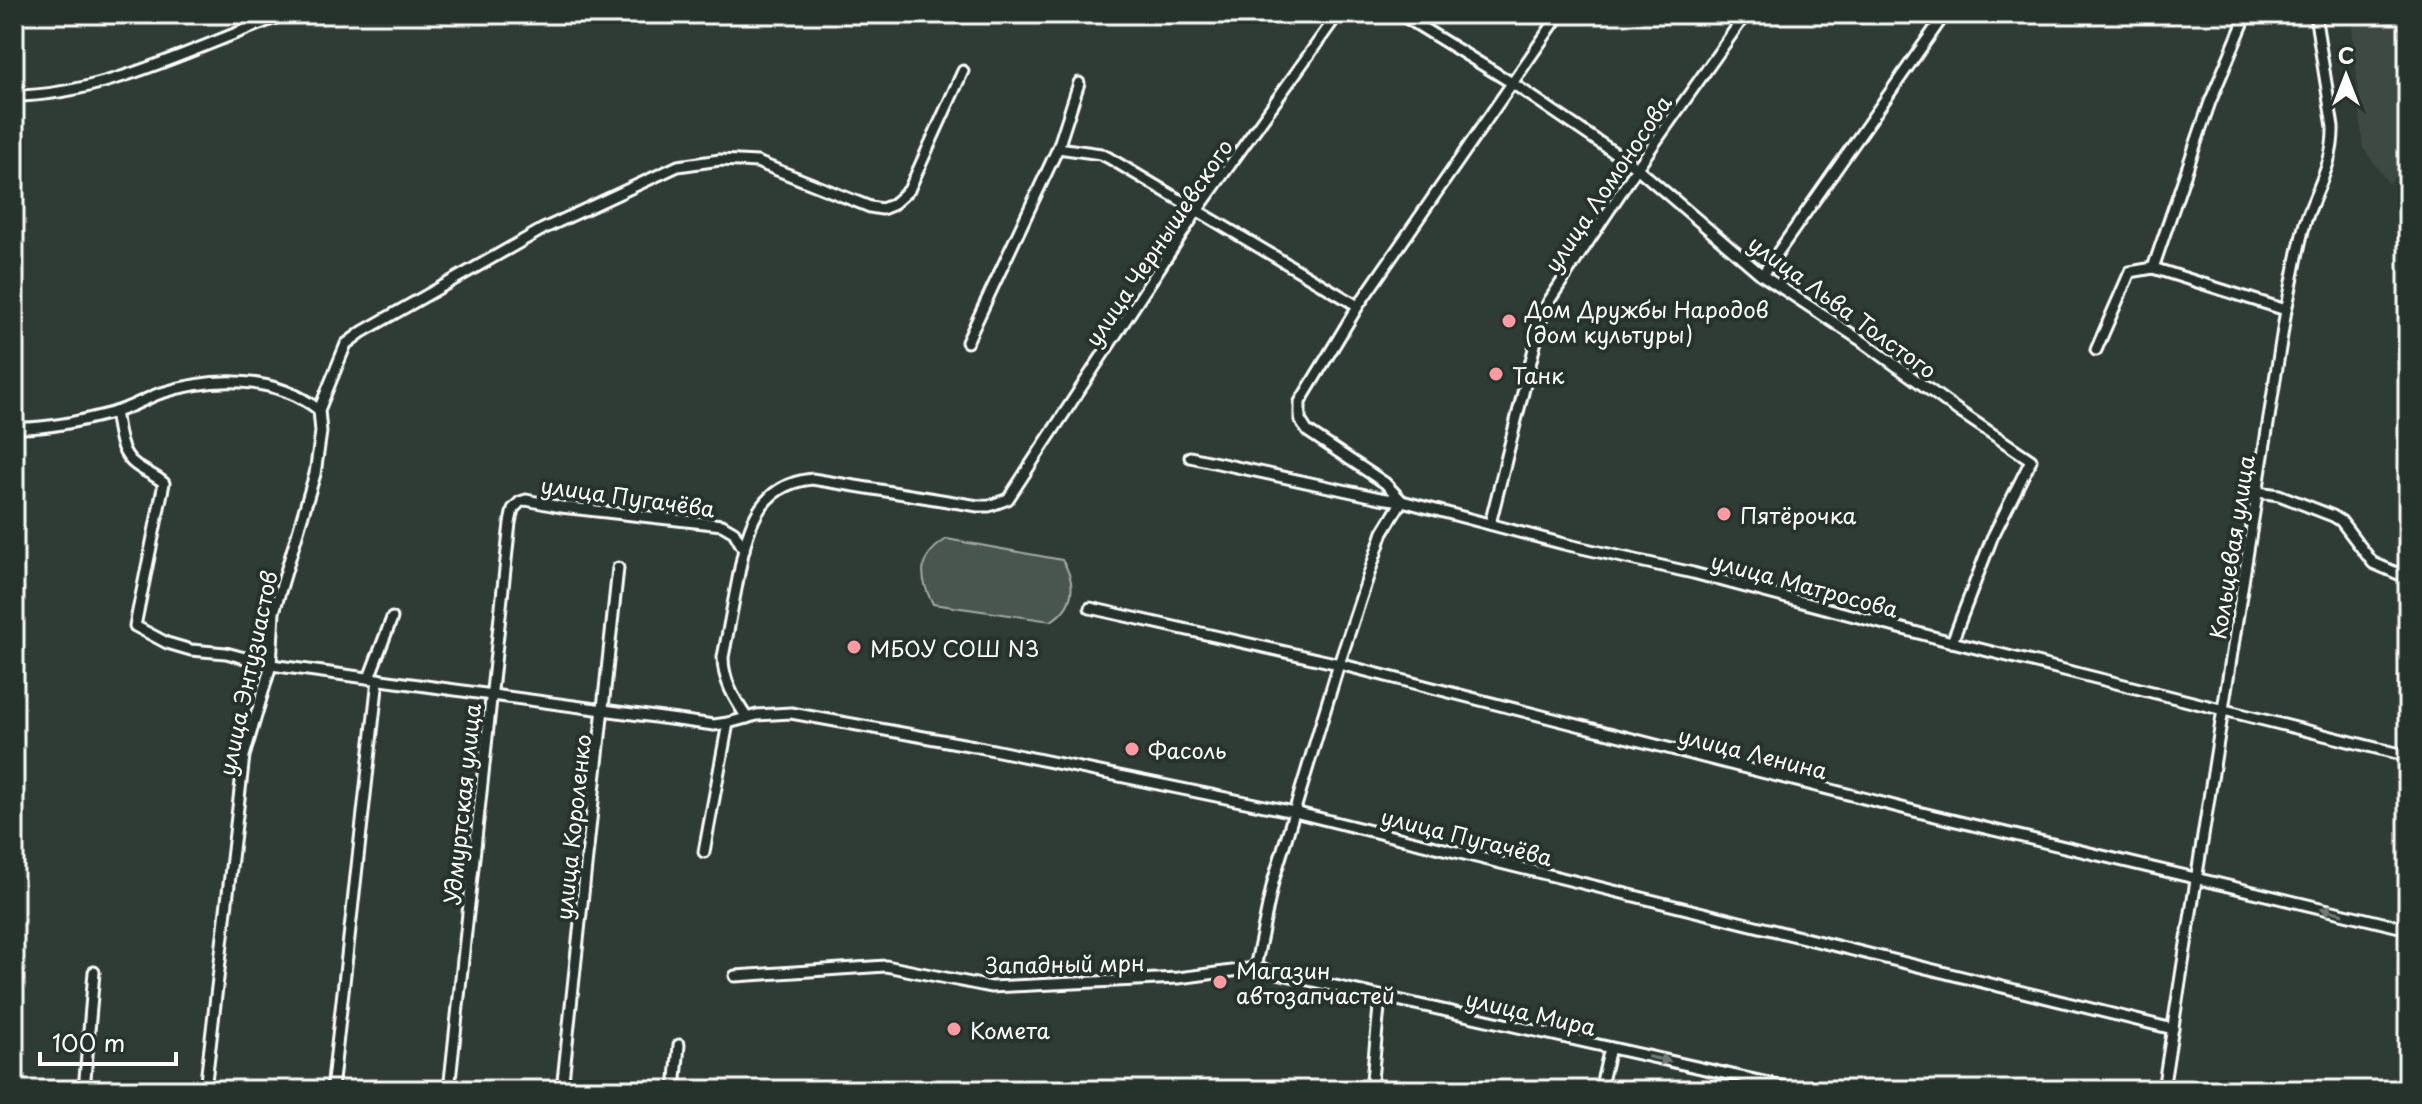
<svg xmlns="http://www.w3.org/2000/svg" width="2422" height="1104" viewBox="0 0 2422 1104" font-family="'Playpen Sans',sans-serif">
  <rect width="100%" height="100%" fill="#2f3b35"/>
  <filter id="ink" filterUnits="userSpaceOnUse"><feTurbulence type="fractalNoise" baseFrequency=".0125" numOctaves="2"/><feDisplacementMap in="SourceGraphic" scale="16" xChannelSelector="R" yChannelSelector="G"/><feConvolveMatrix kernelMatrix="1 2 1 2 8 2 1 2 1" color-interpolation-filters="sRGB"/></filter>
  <g filter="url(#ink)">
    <polygon fill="#3c4842" points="2351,14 2408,14 2408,160 2389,184 2363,148"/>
    <path fill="#4a544f" stroke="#a4aaa7" stroke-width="2" d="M947 539 1062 560C1077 583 1075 606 1051 621L933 604C918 576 918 556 947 539Z"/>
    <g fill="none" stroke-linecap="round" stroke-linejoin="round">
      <defs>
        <g id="minor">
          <polyline points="1400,14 1512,83 1637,168 1762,275 1862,341 1960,412 2031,460 1992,538 1952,642"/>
          <path d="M14 96C106 96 200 44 287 14"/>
          <polyline points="1058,148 1101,154 1109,158 1358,306"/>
          <polyline points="2153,268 2210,102 2247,14"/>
          <polyline points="1762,275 1945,14"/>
          <polyline points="967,342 1058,148 1079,83"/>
          <polyline points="2096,350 2130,272 2153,268 2286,310"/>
          <path d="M115 412C119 432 119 453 136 465 145 472 155 475 164 483L135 626 167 643 191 650 226 653 271 665 714 725 728 723 757 715 791 713 974 746 1294 812 2173 1029"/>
          <path d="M14 428C47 429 81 421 112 413 128 409 143 400 158 394 210 377 274 374 319 410"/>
          <polyline points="1190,457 1380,498 1402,501 1564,544 1693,573 1952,642 2408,756"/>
          <polyline points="2258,492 2279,495 2333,516 2341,521 2373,563 2408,578"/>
          <polyline points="1402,501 1385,483 1307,431 1300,420 1300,402 1358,306 1560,14"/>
          <polyline points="1490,524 1543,313 1549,301 1637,168 1746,14"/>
          <polyline points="1090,608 1339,664 1914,811 2408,929"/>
          <polyline points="369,678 392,618"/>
          <path d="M747 718C734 698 723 681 723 657 728 633 732 609 737 584 746 536 753 485 812 479L978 506H989L1008 499 1197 211 1338 14"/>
          <polyline points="704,852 728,723"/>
          <polyline points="1255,968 1273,882 1339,664 1383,532 1402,501"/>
          <polyline points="735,976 886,966 991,987 1178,978 1255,968 1799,1090"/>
          <polyline points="84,1090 94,972"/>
          <polyline points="205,1090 244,756 271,665 274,612 315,474 321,432 319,410 346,344 362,332 543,229 678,166 720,160 757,162 870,207 882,209 892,205 909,190 963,71"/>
          <polyline points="332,1090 378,679"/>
          <polyline points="449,1090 510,523 513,509 520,502 526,500 561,507 722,525 734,532 744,550"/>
          <polyline points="562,1090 618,568"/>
          <polyline points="675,1090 679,1045"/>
          <polyline points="1371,1090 1380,997"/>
          <polyline points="1600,1090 1610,1048"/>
          <path d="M2163 1090 2286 310C2293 281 2297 251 2305 223 2316 189 2334 164 2333 127L2315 14"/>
        </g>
      </defs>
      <use href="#minor" stroke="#fff" stroke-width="15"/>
      <use href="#minor" stroke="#26332d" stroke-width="9"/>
    </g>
    <defs><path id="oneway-solid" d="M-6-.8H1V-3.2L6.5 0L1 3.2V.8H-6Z" transform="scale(2)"/></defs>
    <g fill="#727a76">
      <use href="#oneway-solid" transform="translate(2332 911) rotate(-166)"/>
      <use href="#oneway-solid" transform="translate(1659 1059) rotate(12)"/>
    </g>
  </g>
  <g fill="#ff9aa2" stroke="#26332d" stroke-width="3">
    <circle cx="1509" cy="321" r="8"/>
    <circle cx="1496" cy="374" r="8"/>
    <circle cx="1724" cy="514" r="8"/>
    <circle cx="854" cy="647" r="8"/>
    <circle cx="1132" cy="749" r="8"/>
    <circle cx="1220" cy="982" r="8"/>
    <circle cx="954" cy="1029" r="8"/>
  </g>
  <g text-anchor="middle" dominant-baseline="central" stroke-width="8" stroke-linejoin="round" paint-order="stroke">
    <g font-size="22" fill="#fff" stroke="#26332d">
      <text transform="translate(1607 183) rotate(-56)">улица Ломоносова</text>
      <text transform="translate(1158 242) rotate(-56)">улица Чернышевского</text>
      <text transform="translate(1843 306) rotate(36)">улица Льва Толстого</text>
      <text transform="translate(628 496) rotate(8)">улица Пугачёва</text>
      <text transform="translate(2231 547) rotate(-81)">Кольцевая улица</text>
      <text transform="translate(1805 584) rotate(15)">улица Матросова</text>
      <text transform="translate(247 673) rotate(-78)">улица Энтузиастов</text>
      <text transform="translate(1753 752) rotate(14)">улица Ленина</text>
      <text transform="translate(461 804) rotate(-84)">Удмуртская улица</text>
      <text transform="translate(572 827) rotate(-84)">улица Короленко</text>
      <text transform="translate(1467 836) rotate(14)">улица Пугачёва</text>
      <text transform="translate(1065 963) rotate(-1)">Западный мрн</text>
      <text transform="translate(1531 1012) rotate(13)">улица Мира</text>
    </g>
    <g font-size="22" fill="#fff" stroke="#26332d" text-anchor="start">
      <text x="1525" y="308">Дом Дружбы Народов<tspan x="1525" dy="25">(дом культуры)</tspan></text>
      <text x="1512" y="374">Танк</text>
      <text x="1740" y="514">Пятёрочка</text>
      <text x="870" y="647">МБОУ СОШ N3</text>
      <text x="1148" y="749">Фасоль</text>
      <text x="1236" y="969">Магазин<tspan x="1236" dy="25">автозапчастей</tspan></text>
      <text x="970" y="1029">Комета</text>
    </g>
  </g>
  <rect width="2422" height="1104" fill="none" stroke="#26332d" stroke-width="48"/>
  <rect x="24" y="24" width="2374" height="1056" fill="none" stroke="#fff" stroke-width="3" filter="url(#ink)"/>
  <g transform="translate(2346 76)" stroke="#26332d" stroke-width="6" paint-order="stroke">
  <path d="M0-6L14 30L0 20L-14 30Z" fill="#ffffff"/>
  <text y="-12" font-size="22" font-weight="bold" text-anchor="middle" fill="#ffffff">С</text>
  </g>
  <path d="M40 1052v12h136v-12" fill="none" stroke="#ffffff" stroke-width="4"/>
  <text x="52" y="1052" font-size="24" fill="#ffffff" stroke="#26332d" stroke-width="6" paint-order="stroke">100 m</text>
</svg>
